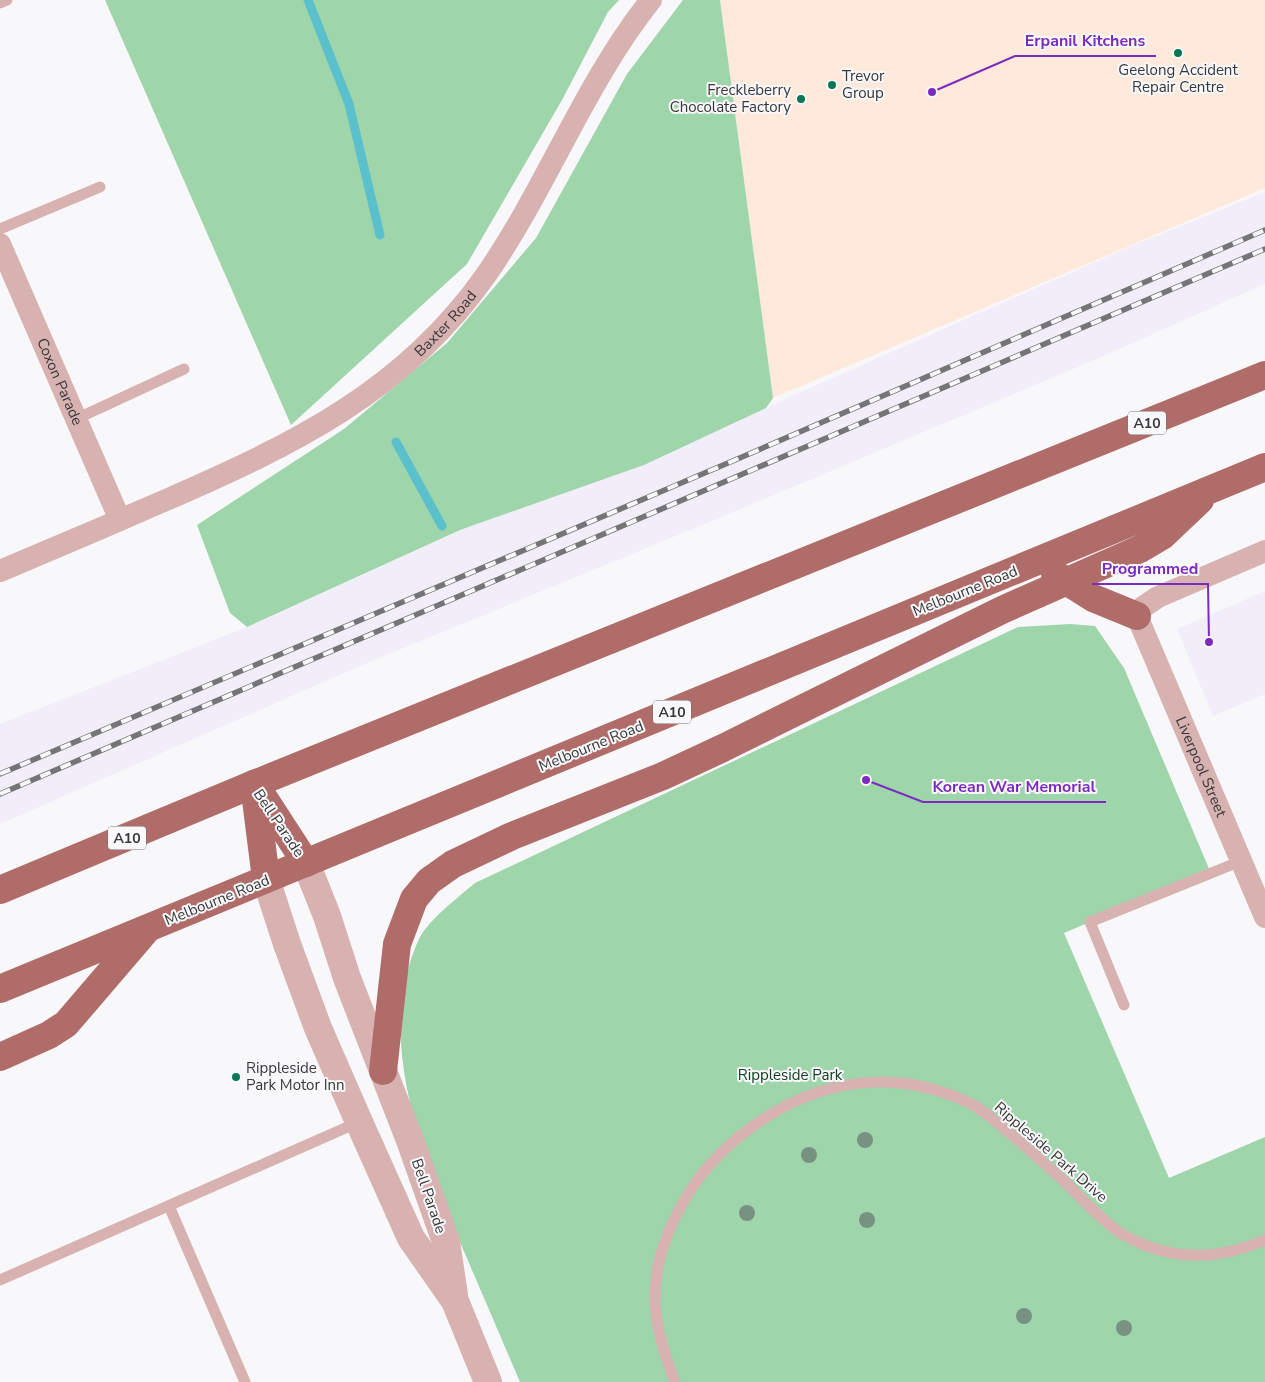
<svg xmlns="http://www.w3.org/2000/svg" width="1265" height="1382" viewBox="0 0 1265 1382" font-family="'Nunito Sans',sans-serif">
  <rect width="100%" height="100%" fill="#f8f7fa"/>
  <g fill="#f2eef9">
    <polygon points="1265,192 1265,284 1097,359 712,521 367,663 0,824 0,724 247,627 460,530 644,465 785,399 1129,247"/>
    <polygon points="1265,591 1265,694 1213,716 1177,629"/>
  </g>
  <polygon fill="#fee9db" points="720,0 1265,0 1265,188 773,398"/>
  <g fill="#9fd5ab">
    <polygon points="105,0 619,0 608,12 562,100 467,264 291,425"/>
    <polygon points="683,0 720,0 773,398 766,408 644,465 460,530 247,627 230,613 197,525 344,429 447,343 536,238 627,74"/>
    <path d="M1070 624 1095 626 1124 668 1210 871 1064 933 1169 1178 1265 1137V1382H520C502 1340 484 1298 466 1256 425 1161 372 1041 419 939 428 920 460 896 475 883L1018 627Z"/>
  </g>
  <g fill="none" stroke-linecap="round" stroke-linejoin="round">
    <g stroke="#5ac0cb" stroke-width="9">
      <polyline points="308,0 349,104 380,235"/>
      <polyline points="396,442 442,526"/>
    </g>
    <g stroke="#d7b2b0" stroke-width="11">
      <polyline points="0,3 7,0"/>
      <polyline points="0,229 100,187"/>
      <polyline points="76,419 184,369"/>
      <polyline points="1124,1005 1090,922 1241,861"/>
      <polyline points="169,1206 245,1382"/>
      <polyline points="0,1280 359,1122"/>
      <path d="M675 1382C654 1329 646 1287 668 1234 691 1177 727 1139 780 1109 843 1074 913 1073 977 1107 985 1112 993 1120 1001 1126 1022 1143 1043 1162 1064 1181 1080 1196 1104 1223 1122 1234 1168 1261 1217 1261 1265 1240"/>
    </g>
    <g stroke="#d7b2b0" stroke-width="22">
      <path id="s1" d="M0 244 120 520"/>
      <path id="s2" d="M1265 551 1158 597 1143 607 1137 616 1265 917"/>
      <path id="s3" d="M0 571C55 548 111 524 166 500 292 445 404 392 486 275 547 187 584 84 651 0"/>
    </g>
    <g stroke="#d7b2b0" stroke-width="28">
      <polyline points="306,863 327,916 347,978 411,1143 446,1242 454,1295"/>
      <polyline points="266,879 287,944 318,1028 359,1122 411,1238 455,1301 488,1382"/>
    </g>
    <g stroke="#b06c69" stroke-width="28">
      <polyline points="1055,574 1093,598 1137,616"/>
      <polyline points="254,784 266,879"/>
      <polyline points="258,789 306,863"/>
      <polyline points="0,890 254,784 1265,375"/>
      <polyline points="0,989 1265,467"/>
      <polyline points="0,1057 49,1035 66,1024 144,933"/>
      <polyline points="383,1071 397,944 414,899 429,881 453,864 512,836 663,776 723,748 1002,610 1140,549 1162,536 1200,500"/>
    </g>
    <defs>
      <g id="rail">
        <polyline points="0,774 749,454 1265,230"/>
        <polyline points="0,794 1265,249"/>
      </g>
    </defs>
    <use href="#rail" stroke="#757476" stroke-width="5.5"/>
    <use href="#rail" stroke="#f8f7fa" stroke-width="4" stroke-dasharray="11" stroke-linecap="butt"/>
  </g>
  <g fill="#789282">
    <circle cx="865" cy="1140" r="8"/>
    <circle cx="809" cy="1155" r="8"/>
    <circle cx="747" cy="1213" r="8"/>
    <circle cx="867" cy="1220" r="8"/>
    <circle cx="1024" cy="1316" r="8"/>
    <circle cx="1124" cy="1328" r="8"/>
  </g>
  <g fill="#077853" stroke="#f8f7fa" stroke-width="2">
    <circle cx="1178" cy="53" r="5"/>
    <circle cx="832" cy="85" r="5"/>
    <circle cx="801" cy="99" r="5"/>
    <circle cx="236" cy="1077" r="5"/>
  </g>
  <g text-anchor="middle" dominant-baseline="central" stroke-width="4" stroke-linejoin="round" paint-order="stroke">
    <g fill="#f8f7fa" stroke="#727172" stroke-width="1">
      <rect x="1128" y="411.5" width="38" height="23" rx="4"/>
      <rect x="653" y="700.5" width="38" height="23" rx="4"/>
      <rect x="108" y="826.5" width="38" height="23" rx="4"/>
    </g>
    <g font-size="14" font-weight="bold" fill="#383738">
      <text x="1147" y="423">A10</text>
      <text x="672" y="712">A10</text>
      <text x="127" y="838">A10</text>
    </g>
    <g font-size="15" fill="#383738" stroke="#f8f7fa" text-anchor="start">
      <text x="1178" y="70" text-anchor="middle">Geelong Accident<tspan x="1178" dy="17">Repair Centre</tspan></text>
      <text x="842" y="76">Trevor<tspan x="842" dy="17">Group</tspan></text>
      <text x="791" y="90" text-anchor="end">Freckleberry<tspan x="791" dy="17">Chocolate Factory</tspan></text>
      <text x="246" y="1068">Rippleside<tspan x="246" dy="17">Park Motor Inn</tspan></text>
    </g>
    <g font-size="15" fill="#383738" stroke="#f8f7fa">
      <text stroke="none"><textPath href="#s3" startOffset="514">Baxter Road</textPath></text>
      <text stroke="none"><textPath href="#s1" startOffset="150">Coxon Parade</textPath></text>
      <text transform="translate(965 591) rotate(-22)">Melbourne Road</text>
      <text transform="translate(591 746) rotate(-22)">Melbourne Road</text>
      <text stroke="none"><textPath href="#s2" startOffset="309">Liverpool Street</textPath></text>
      <text transform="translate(279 823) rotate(56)">Bell Parade</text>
      <text transform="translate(217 900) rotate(-22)">Melbourne Road</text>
      <text transform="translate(1051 1152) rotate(41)">Rippleside Park Drive</text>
      <text transform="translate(429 1196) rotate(71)">Bell Parade</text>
    </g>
    <g font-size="15" fill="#104020" stroke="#f8f7fa">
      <text x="790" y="1075">Rippleside Park</text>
    </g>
  </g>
  <path fill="none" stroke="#7b2cbf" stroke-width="2" d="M932 92L1015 56H1156M1209 642L1208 584H1092M866 780L923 802H1106"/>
  <g fill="#7b2cbf" stroke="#f8f7fa" stroke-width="2">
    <circle cx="932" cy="92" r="5"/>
    <circle cx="1209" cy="642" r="5"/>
    <circle cx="866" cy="780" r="5"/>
  </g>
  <g font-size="16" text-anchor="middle" font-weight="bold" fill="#7b2cbf" stroke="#f8f7fa" stroke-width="4" stroke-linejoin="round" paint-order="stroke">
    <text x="1085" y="46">Erpanil Kitchens</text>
    <text x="1150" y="574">Programmed</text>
    <text x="1014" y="792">Korean War Memorial</text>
  </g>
</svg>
